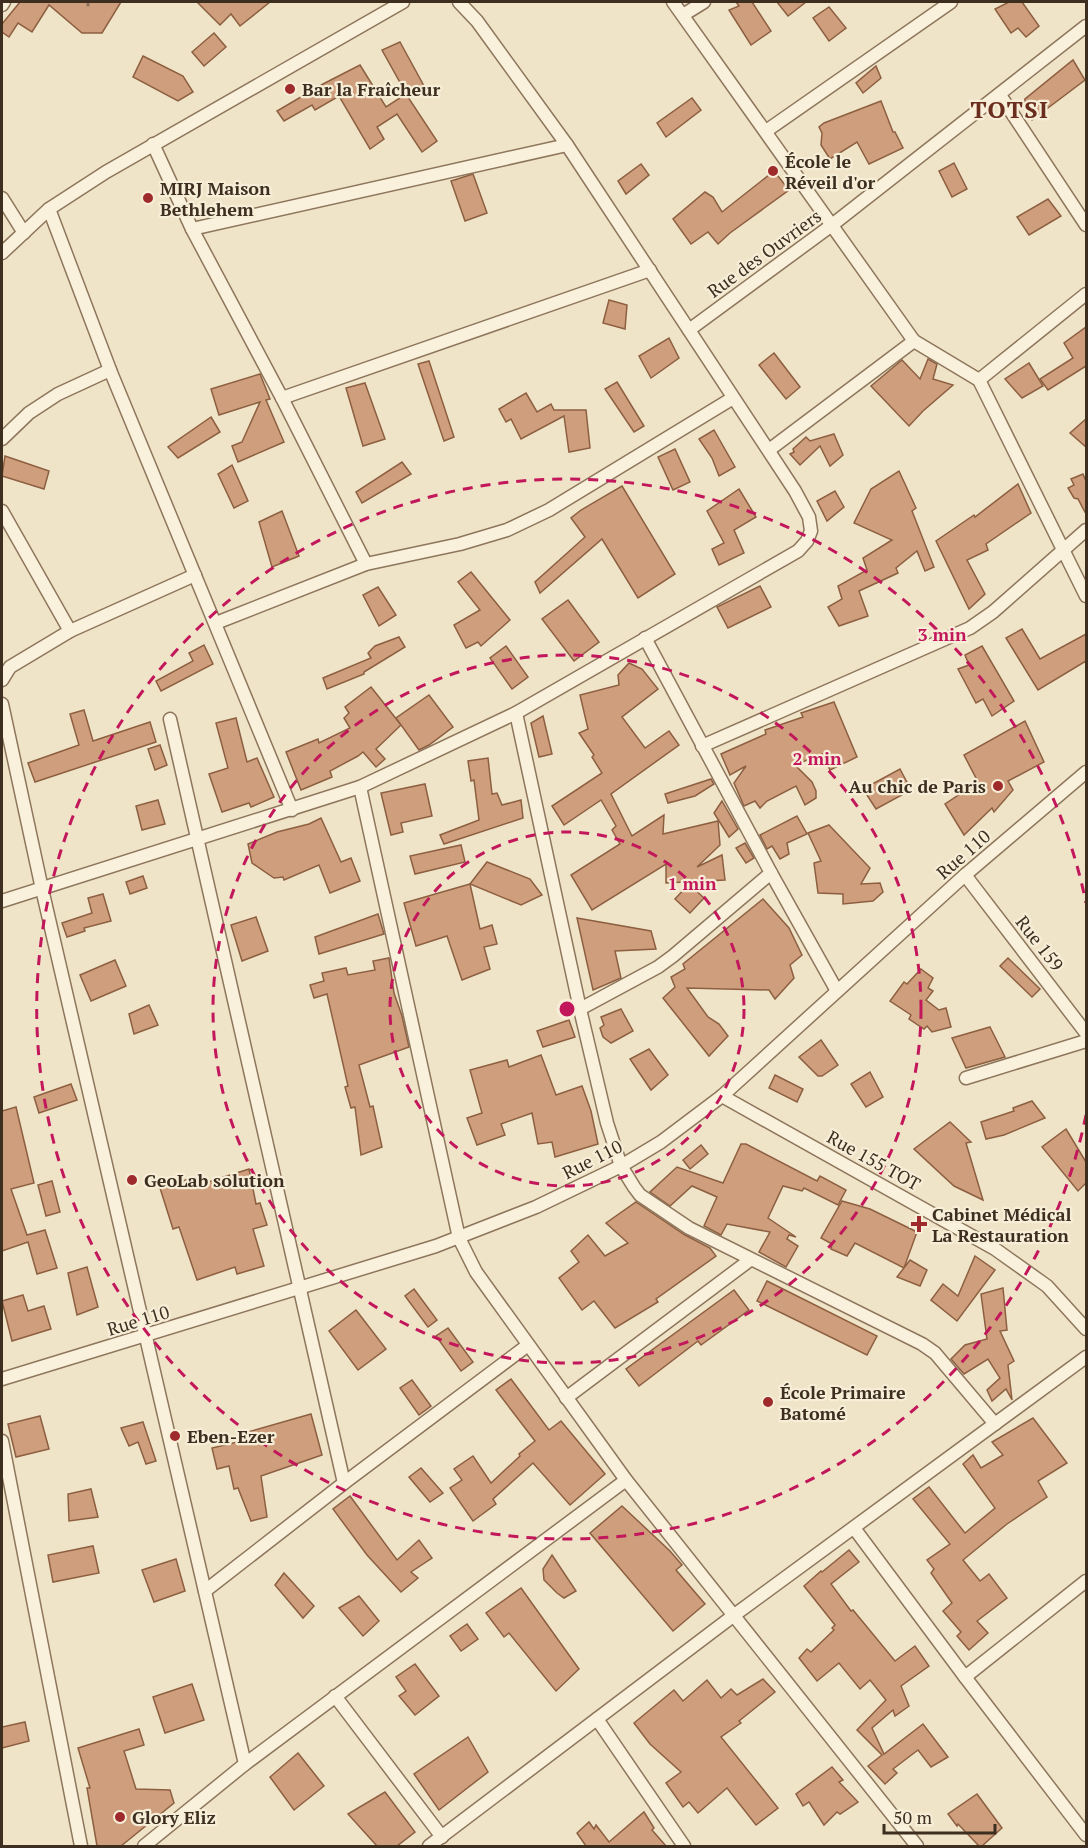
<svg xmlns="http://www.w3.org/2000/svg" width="1088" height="1848" viewBox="0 0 1088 1848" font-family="'PT Serif',serif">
  <rect width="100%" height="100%" fill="#f0e4c8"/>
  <g fill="#cf9f7d" stroke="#8d5f41" stroke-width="1.5">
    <polygon points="20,2 121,2 102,33 82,33 49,5 32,32 18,23 9,37 2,32 2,24"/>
    <polygon points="197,2 270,2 240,26 231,14 220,25"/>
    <polygon points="736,2 752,2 771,31 751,45 729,10 739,6"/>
    <polygon points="777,2 806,2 788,16"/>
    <polygon points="1009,2 1022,2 1039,26 1026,37 1018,28 1011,33 995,9"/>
    <polygon points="829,7 846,28 829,41 813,18"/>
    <polygon points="214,33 226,47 204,66 192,52"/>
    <polygon points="400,42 424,86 407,95 382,50"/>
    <polygon points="143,56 183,76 193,92 178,101 133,77"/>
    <polygon points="1073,60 1085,80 1032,120 1024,106 1025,99"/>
    <polygon points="360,65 386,107 406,94 437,141 422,152 397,114 377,127 384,139 370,149 339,96 315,110 312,105 284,121 277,111 323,84"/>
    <polygon points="876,66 881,78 863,93 856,83"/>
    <polygon points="692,98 701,110 666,137 657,123"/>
    <polygon points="881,101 893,132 895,132 903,148 869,164 857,142 830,159 821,145 822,133 819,127 824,123"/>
    <polygon points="954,163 967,189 952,197 939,171"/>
    <polygon points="641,164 649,175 626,194 618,181"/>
    <polygon points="774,171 789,190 730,233 718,244 708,232 691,244 673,219 705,192 713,197 722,212"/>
    <polygon points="473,174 487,213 465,221 451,181"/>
    <polygon points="1048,199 1061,216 1029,235 1017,217"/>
    <polygon points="609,300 627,305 625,329 603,323"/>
    <polygon points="1086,327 1086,366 1048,390 1040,379 1073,358 1064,343"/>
    <polygon points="669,338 679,358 651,378 639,356"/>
    <polygon points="774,353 800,387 786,399 759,365"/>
    <polygon points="928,359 937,364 933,379 953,385 923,411 909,426 871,386 902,360 920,379"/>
    <polygon points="429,361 454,437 444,441 418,364"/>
    <polygon points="1029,363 1043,386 1022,398 1005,379"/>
    <polygon points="260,374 270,399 266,400 284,442 238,462 232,446 242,442 260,402 219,415 211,389"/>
    <polygon points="617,382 644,426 634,432 605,389"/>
    <polygon points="365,383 385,439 363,446 346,388"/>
    <polygon points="526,393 537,412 551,404 554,410 586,410 590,448 569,452 564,416 521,439 511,419 506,422 499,409"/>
    <polygon points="211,417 220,432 178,458 168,447"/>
    <polygon points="1086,419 1086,447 1070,433"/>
    <polygon points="714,430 735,467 719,476 712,458 699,439"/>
    <polygon points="834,434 843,455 830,466 820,446 800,465 790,454 794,452 793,449 806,437 810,441"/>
    <polygon points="675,449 690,482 673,490 658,457"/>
    <polygon points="5,456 49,471 44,489 2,476"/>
    <polygon points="402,462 411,474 362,503 356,492"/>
    <polygon points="232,465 248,501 234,508 218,474"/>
    <polygon points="899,471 916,508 912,511 934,567 925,571 917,551 896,568 898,573 859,591 868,616 839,626 828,607 842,599 838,586 867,570 863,558 892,540 854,523 871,489"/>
    <polygon points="1083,474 1085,479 1086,478 1086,514 1078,499 1074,498 1068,488 1074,485 1071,479"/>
    <polygon points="1018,484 1031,513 986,544 988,550 967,560 985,594 969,609 936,541 974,515 975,517"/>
    <polygon points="622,486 675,574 638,598 602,539 540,593 535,582 585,537 571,518 581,510"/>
    <polygon points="739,489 756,517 734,530 744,553 719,565 712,549 724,543 707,511"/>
    <polygon points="835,491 844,507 827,521 817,501"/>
    <polygon points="282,511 299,556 272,567 259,522"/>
    <polygon points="471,572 510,620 481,646 478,642 466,648 454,625 480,610 458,582"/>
    <polygon points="760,586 771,607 728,628 717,607"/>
    <polygon points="378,587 396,615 379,626 363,595"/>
    <polygon points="568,600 599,642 574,661 542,619"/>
    <polygon points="1022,629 1040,659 1086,634 1086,661 1038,690 1006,638"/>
    <polygon points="399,637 405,647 364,672 364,674 327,689 323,678 371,658 368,653 375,646"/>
    <polygon points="204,645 213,664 161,691 156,681 193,661 189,653"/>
    <polygon points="506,646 528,677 512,689 490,658"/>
    <polygon points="982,646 1014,701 992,716 983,699 976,703 958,669 969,665 965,655"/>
    <polygon points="629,663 642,669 658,689 622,717 645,748 669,731 679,745 611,794 632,836 664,815 663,834 718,821 720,845 697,867 722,855 725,880 666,883 666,864 592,910 571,875 620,844 612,830 616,826 601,800 564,825 552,806 602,773 592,757 594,755 579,733 588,729 580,695 619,685 618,675"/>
    <polygon points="371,687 401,725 376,749 385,759 376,767 363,752 358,756 330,771 332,777 301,790 286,752 318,739 319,743 350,728 344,718 349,713 345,707"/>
    <polygon points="429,695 453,727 429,745 419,750 396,718"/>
    <polygon points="834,702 857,757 830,770 822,754 795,765 812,782 816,791 816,798 805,805 796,786 767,801 760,808 755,801 744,806 734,783 746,766 730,775 721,754 766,734 765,730 803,717 801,713"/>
    <polygon points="84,710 93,741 150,722 156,742 35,782 28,763 79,745 70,714"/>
    <polygon points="543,716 552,754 539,757 531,723"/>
    <polygon points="236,718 247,762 257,758 274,797 251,807 249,803 222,812 209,774 228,768 216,723"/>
    <polygon points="1025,721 1044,762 1008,781 1013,790 994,812 992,808 964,835 945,804 978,782 964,755"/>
    <polygon points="160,745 167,765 155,770 148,749"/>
    <polygon points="488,758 492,794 497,793 502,805 521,800 523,818 444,844 440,835 479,820 474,780 471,781 468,761"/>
    <polygon points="900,769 911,790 876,809 863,789"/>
    <polygon points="711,779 714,784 695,796 668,803 665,794"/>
    <polygon points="425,784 432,816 401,823 403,832 391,835 381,793"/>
    <polygon points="158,800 165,824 142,830 136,806"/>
    <polygon points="722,801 738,829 729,837 714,813"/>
    <polygon points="797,816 807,834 787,843 789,854 780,859 772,846 767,849 760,835"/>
    <polygon points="321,818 341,862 351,858 360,881 330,893 319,865 284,880 283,877 274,878 252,863 248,844 277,832 309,824"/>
    <polygon points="829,825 870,868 861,884 880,883 883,892 873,901 843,904 843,894 818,893 814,863 821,861 808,833"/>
    <polygon points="745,843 754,858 746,863 736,848"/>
    <polygon points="461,845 465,862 415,874 410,856"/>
    <polygon points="487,862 530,879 542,895 521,905 470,884"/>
    <polygon points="143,876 147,888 130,894 126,882"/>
    <polygon points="470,884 480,929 492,925 497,944 484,947 490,969 462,980 447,936 416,946 404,903"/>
    <polygon points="689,884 704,898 690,913 675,899"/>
    <polygon points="103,894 111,921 84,928 85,931 67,937 62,923 92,913 88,898"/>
    <polygon points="763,899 789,928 802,955 790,965 794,978 775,999 769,990 687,988 708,1017 719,1024 728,1036 709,1056 663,998 675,987 671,977 685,969 683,964"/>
    <polygon points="378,914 384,934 319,954 315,937"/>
    <polygon points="256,917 268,951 242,961 231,925"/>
    <polygon points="577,918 651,931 656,949 615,951 621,978 593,990"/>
    <polygon points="389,958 394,993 402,1016 409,1047 359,1065 370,1107 373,1106 382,1147 361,1155 355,1107 351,1108 345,1087 348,1086 327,994 314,998 310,985 324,981 322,973 346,968 348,975 375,970 373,961"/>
    <polygon points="1008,958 1040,989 1032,997 1000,966"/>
    <polygon points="115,960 126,986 91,1001 80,975"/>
    <polygon points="921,969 933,978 928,988 933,991 926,1000 939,1010 946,1008 951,1027 932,1032 927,1026 924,1029 909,1019 911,1015 890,1001 904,982 907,984"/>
    <polygon points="149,1005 158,1025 134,1034 129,1014"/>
    <polygon points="621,1009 633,1031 611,1043 603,1037 600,1028 604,1025 601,1017"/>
    <polygon points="569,1020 575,1037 543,1047 537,1031"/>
    <polygon points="990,1027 1005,1057 966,1068 952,1038"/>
    <polygon points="821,1040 838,1065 822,1076 818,1076 799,1057"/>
    <polygon points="649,1049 668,1075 651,1090 630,1059"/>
    <polygon points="541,1055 556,1095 582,1086 591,1111 598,1144 555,1157 552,1142 538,1144 532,1113 501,1124 505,1135 477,1145 467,1118 482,1113 470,1070 507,1060 509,1067"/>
    <polygon points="870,1072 883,1097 866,1107 851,1084"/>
    <polygon points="775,1075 803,1089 797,1102 769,1088"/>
    <polygon points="71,1084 77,1100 39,1113 34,1097"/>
    <polygon points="1032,1101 1045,1118 1004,1135 986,1139 981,1122 1014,1111 1013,1108"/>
    <polygon points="16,1107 34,1183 11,1189 27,1235 45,1230 57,1268 37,1274 28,1242 2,1251 2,1111"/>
    <polygon points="950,1122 971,1142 966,1143 983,1200 954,1186 914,1149"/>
    <polygon points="1066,1129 1086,1162 1086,1183 1078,1191 1042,1147"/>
    <polygon points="741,1144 746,1144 817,1181 820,1176 846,1190 838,1205 804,1188 802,1191 783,1186 768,1218 796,1237 789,1235 787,1239 798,1246 786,1267 759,1252 770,1232 727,1224 721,1235 704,1226 717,1197 692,1186 670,1206 650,1192 677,1167 723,1183"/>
    <polygon points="701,1145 708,1154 690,1169 683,1160"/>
    <polygon points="249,1169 256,1204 260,1203 267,1225 253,1229 264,1266 237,1274 235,1267 197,1280 179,1227 173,1229 160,1188 202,1175 205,1183"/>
    <polygon points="52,1181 60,1212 46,1216 38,1185"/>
    <polygon points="842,1201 870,1209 917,1232 904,1268 855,1243 847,1256 831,1249 832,1244 821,1238"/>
    <polygon points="636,1202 685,1235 710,1248 716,1256 656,1299 658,1302 615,1328 594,1301 582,1310 559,1278 579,1262 571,1251 588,1235 605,1256 628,1243 606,1223"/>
    <polygon points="975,1256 995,1270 957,1321 931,1300 943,1284 958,1296"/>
    <polygon points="910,1260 927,1270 920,1286 897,1277"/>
    <polygon points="87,1267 98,1307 77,1315 68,1273"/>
    <polygon points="767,1281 877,1336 867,1355 757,1301"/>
    <polygon points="1003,1288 1007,1330 1000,1331 1014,1361 1008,1365 1012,1400 1006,1389 992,1401 987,1390 1000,1378 988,1359 964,1374 951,1359 965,1345 987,1339 981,1294"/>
    <polygon points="414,1289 437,1320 428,1327 405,1296"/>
    <polygon points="734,1290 749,1310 701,1345 698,1341 639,1386 626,1369"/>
    <polygon points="23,1295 28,1311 44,1306 51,1329 12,1341 2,1301"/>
    <polygon points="356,1310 386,1349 358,1370 329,1331"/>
    <polygon points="448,1328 473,1362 461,1371 436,1336"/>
    <polygon points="511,1379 549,1430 561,1421 605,1474 570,1505 533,1463 493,1499 496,1504 473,1521 450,1488 462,1480 454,1469 473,1456 491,1483 520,1456 519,1454 535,1441 496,1390"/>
    <polygon points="412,1380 431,1406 419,1415 400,1388"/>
    <polygon points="311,1414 322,1455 261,1476 267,1517 251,1521 238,1488 234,1489 229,1466 217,1469 212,1448 250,1439 248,1432"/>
    <polygon points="40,1416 49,1449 16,1457 8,1424"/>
    <polygon points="1033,1418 1067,1463 1038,1481 1047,1497 1007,1524 963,1560 980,1581 989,1574 1007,1598 977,1621 988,1633 969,1650 957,1636 961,1632 943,1611 952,1603 931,1573 934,1569 927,1560 950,1544 913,1499 929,1487 965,1533 995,1508 963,1464 973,1455 981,1468 1003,1455 992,1442"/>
    <polygon points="143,1422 156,1461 146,1464 138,1442 129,1446 121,1428"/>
    <polygon points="421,1468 443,1493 430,1502 409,1477"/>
    <polygon points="91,1489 98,1517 69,1521 68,1494"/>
    <polygon points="350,1496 397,1560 419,1540 432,1558 411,1572 418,1578 401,1592 367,1555 333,1509"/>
    <polygon points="622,1506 670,1551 682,1565 676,1570 705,1604 673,1631 590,1533"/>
    <polygon points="93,1546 99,1573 53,1582 48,1555"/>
    <polygon points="849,1550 859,1562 831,1584 851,1611 853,1610 895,1661 915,1646 929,1666 901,1686 909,1706 895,1716 893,1710 872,1728 884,1754 923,1724 948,1757 931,1767 918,1750 893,1769 897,1773 885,1784 868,1766 882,1755 857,1730 886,1700 870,1680 860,1689 839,1663 817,1681 799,1658 807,1649 811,1652 834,1630 832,1628 835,1625 804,1586 821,1571 822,1572"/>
    <polygon points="552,1555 576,1591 564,1598 557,1593 544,1580 543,1569"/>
    <polygon points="176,1559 185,1591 154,1602 142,1570"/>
    <polygon points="284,1573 314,1606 303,1618 275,1585"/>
    <polygon points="521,1588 579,1669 556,1691 509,1633 504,1637 486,1613"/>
    <polygon points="359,1596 379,1621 363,1636 339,1608"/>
    <polygon points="467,1624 478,1639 461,1651 450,1636"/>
    <polygon points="415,1664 439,1696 415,1715 399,1696 406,1691 396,1677"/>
    <polygon points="763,1679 775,1692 739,1721 741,1723 721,1737 778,1808 756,1825 727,1788 698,1813 689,1802 683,1807 666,1783 681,1772 650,1744 634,1723 674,1690 683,1701 707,1680 721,1698 731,1689 737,1695"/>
    <polygon points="192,1684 204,1720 165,1733 153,1697"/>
    <polygon points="25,1722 29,1741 2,1748 2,1727"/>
    <polygon points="139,1729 144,1745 124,1751 136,1789 170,1790 174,1803 121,1846 97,1846 87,1788 90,1788 78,1748"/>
    <polygon points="468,1737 488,1772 439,1810 414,1774"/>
    <polygon points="298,1753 324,1786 294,1810 270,1777"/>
    <polygon points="832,1767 843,1780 839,1782 858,1802 840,1814 837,1812 824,1825 809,1802 803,1806 796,1794"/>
    <polygon points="385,1792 415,1832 397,1846 377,1846 348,1814"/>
    <polygon points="977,1794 1002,1828 982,1846 979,1846 958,1824 957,1826 948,1814"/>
    <polygon points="644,1812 654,1828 652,1830 666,1846 586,1846 577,1833 589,1822 594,1829 596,1825 609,1842"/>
  </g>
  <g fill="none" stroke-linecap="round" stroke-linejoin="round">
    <defs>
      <g id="minor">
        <polyline points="673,2 914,341 979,380 1086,596"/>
        <polyline points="2,5 4,2"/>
        <polyline points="683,15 704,2"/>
        <polyline points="1000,95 1086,225"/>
        <polyline points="766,131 951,2"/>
        <polyline points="153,144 192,229 282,398 366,564"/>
        <polyline points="2,198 24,233"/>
        <polyline points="49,209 110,370 292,810"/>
        <polyline points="192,229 567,145"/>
        <polyline points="2,253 49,209 106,172 403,2"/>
        <polyline points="689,330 832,225 1086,26"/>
        <polyline points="979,380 1086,294"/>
        <polyline points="282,398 650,270"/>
        <polyline points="2,439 29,413 58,394 110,370"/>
        <polyline points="769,450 914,341"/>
        <polyline points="2,511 70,631"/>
        <polyline points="216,623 366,564 460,544 507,530 549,510 733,398"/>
        <polyline points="645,638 771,873 837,991"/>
        <polyline points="2,680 10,667 70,631 195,575"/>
        <polyline points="2,704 42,889 245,1764 144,1846"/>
        <polyline points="516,713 580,1009 607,1123 621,1166 634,1187 640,1195 689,1228 922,1344 935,1353 995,1424"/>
        <polyline points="170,719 344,1483 205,1591"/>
        <polyline points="702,746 970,628 993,612 1086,530"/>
        <polyline points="360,787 459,1238 476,1272 626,1480 917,1846"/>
        <polyline points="965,875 1086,1033"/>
        <polyline points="2,901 360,787 516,713 798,551 807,541 811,531 809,517 795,491 567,145 477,21 459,2"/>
        <polyline points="580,1009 658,967 673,956 771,873"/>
        <polyline points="966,1078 1086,1041"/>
        <polyline points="722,1096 995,1249 1047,1286 1086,1329"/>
        <polyline points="2,1379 436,1246 536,1207 621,1166 661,1142 722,1096 965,875 1086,772"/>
        <polyline points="566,1398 750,1260"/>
        <polyline points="2,1441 81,1846"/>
        <polyline points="344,1483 528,1345"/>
        <polyline points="854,1528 965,1677 1086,1835"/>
        <polyline points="965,1677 1086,1581"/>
        <polyline points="335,1696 442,1837"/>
        <polyline points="597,1719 684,1846"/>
        <polyline points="245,1764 626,1480"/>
        <polyline points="429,1846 733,1616 1086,1357"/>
      </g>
    </defs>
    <use href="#minor" stroke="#8d765c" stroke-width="15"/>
    <polyline stroke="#8d765c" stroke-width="3" stroke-dasharray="4.5 3" stroke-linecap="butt" points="88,2 88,8"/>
    <use href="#minor" stroke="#faf1dc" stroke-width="12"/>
  </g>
  <g fill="none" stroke="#c2185b" stroke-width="3" stroke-dasharray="10 8">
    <circle cx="567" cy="1009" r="177"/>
    <circle cx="567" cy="1009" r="354"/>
    <path d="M1086 1115A530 530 0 1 1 1086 903"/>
  </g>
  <g fill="#9e2a2b" stroke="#f7eed8" stroke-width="2">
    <circle cx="290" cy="89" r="6"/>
    <circle cx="773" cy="171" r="6"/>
    <circle cx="148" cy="198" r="6"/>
    <circle cx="998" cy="786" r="6"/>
    <circle cx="132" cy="1180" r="6"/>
    <path d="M916 1215h6v6h6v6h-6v6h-6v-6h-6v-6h6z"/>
    <circle cx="768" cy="1402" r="6"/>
    <circle cx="175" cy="1436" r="6"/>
    <circle cx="120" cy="1817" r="6"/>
  </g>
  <g text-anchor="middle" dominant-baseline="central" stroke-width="4.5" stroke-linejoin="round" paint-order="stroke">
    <g font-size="18" font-weight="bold" fill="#3d2e20" stroke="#f7eed8" text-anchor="start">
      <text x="302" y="89">Bar la Fraîcheur</text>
      <text x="785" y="161">École le<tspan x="785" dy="21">Réveil d'or</tspan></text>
      <text x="160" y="188">MIRJ Maison<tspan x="160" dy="21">Bethlehem</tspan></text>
      <text x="986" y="786" text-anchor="end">Au chic de Paris</text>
      <text x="144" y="1180">GeoLab solution</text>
      <text x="932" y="1214">Cabinet Médical<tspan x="932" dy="21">La Restauration</tspan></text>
      <text x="780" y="1392">École Primaire<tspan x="780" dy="21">Batomé</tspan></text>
      <text x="187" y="1436">Eben-Ezer</text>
      <text x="132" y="1817">Glory Eliz</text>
    </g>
    <g font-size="18" fill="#3d2e20" stroke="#f7eed8">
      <text transform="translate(764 253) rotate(-36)">Rue des Ouvriers</text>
      <text transform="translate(963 854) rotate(-41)">Rue 110</text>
      <text transform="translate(1040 943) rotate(52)">Rue 159</text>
      <text transform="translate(592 1159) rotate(-27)">Rue 110</text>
      <text transform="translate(874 1160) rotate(29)">Rue 155 TOT</text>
      <text transform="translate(138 1320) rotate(-17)">Rue 110</text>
    </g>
    <g font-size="24" font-weight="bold" letter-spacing="1.5" fill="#6b2e1e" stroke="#f7eed8">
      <text x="1010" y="109">TOTSI</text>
    </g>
  </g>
  <circle cx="567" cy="1009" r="9" fill="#c2185b" stroke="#f7eed8" stroke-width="3"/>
  <g font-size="18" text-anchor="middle" font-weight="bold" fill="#c2185b" stroke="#f7eed8" stroke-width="4.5" stroke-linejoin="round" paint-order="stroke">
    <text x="942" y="641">3 min</text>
    <text x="817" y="765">2 min</text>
    <text x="692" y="890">1 min</text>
  </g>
  <rect width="1088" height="1848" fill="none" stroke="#3d2e20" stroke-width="6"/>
  <path d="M884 1824v9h111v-9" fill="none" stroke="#3d2e20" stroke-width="3"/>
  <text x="893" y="1824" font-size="18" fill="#3d2e20" stroke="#f7eed8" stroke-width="4.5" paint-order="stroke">50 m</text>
</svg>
